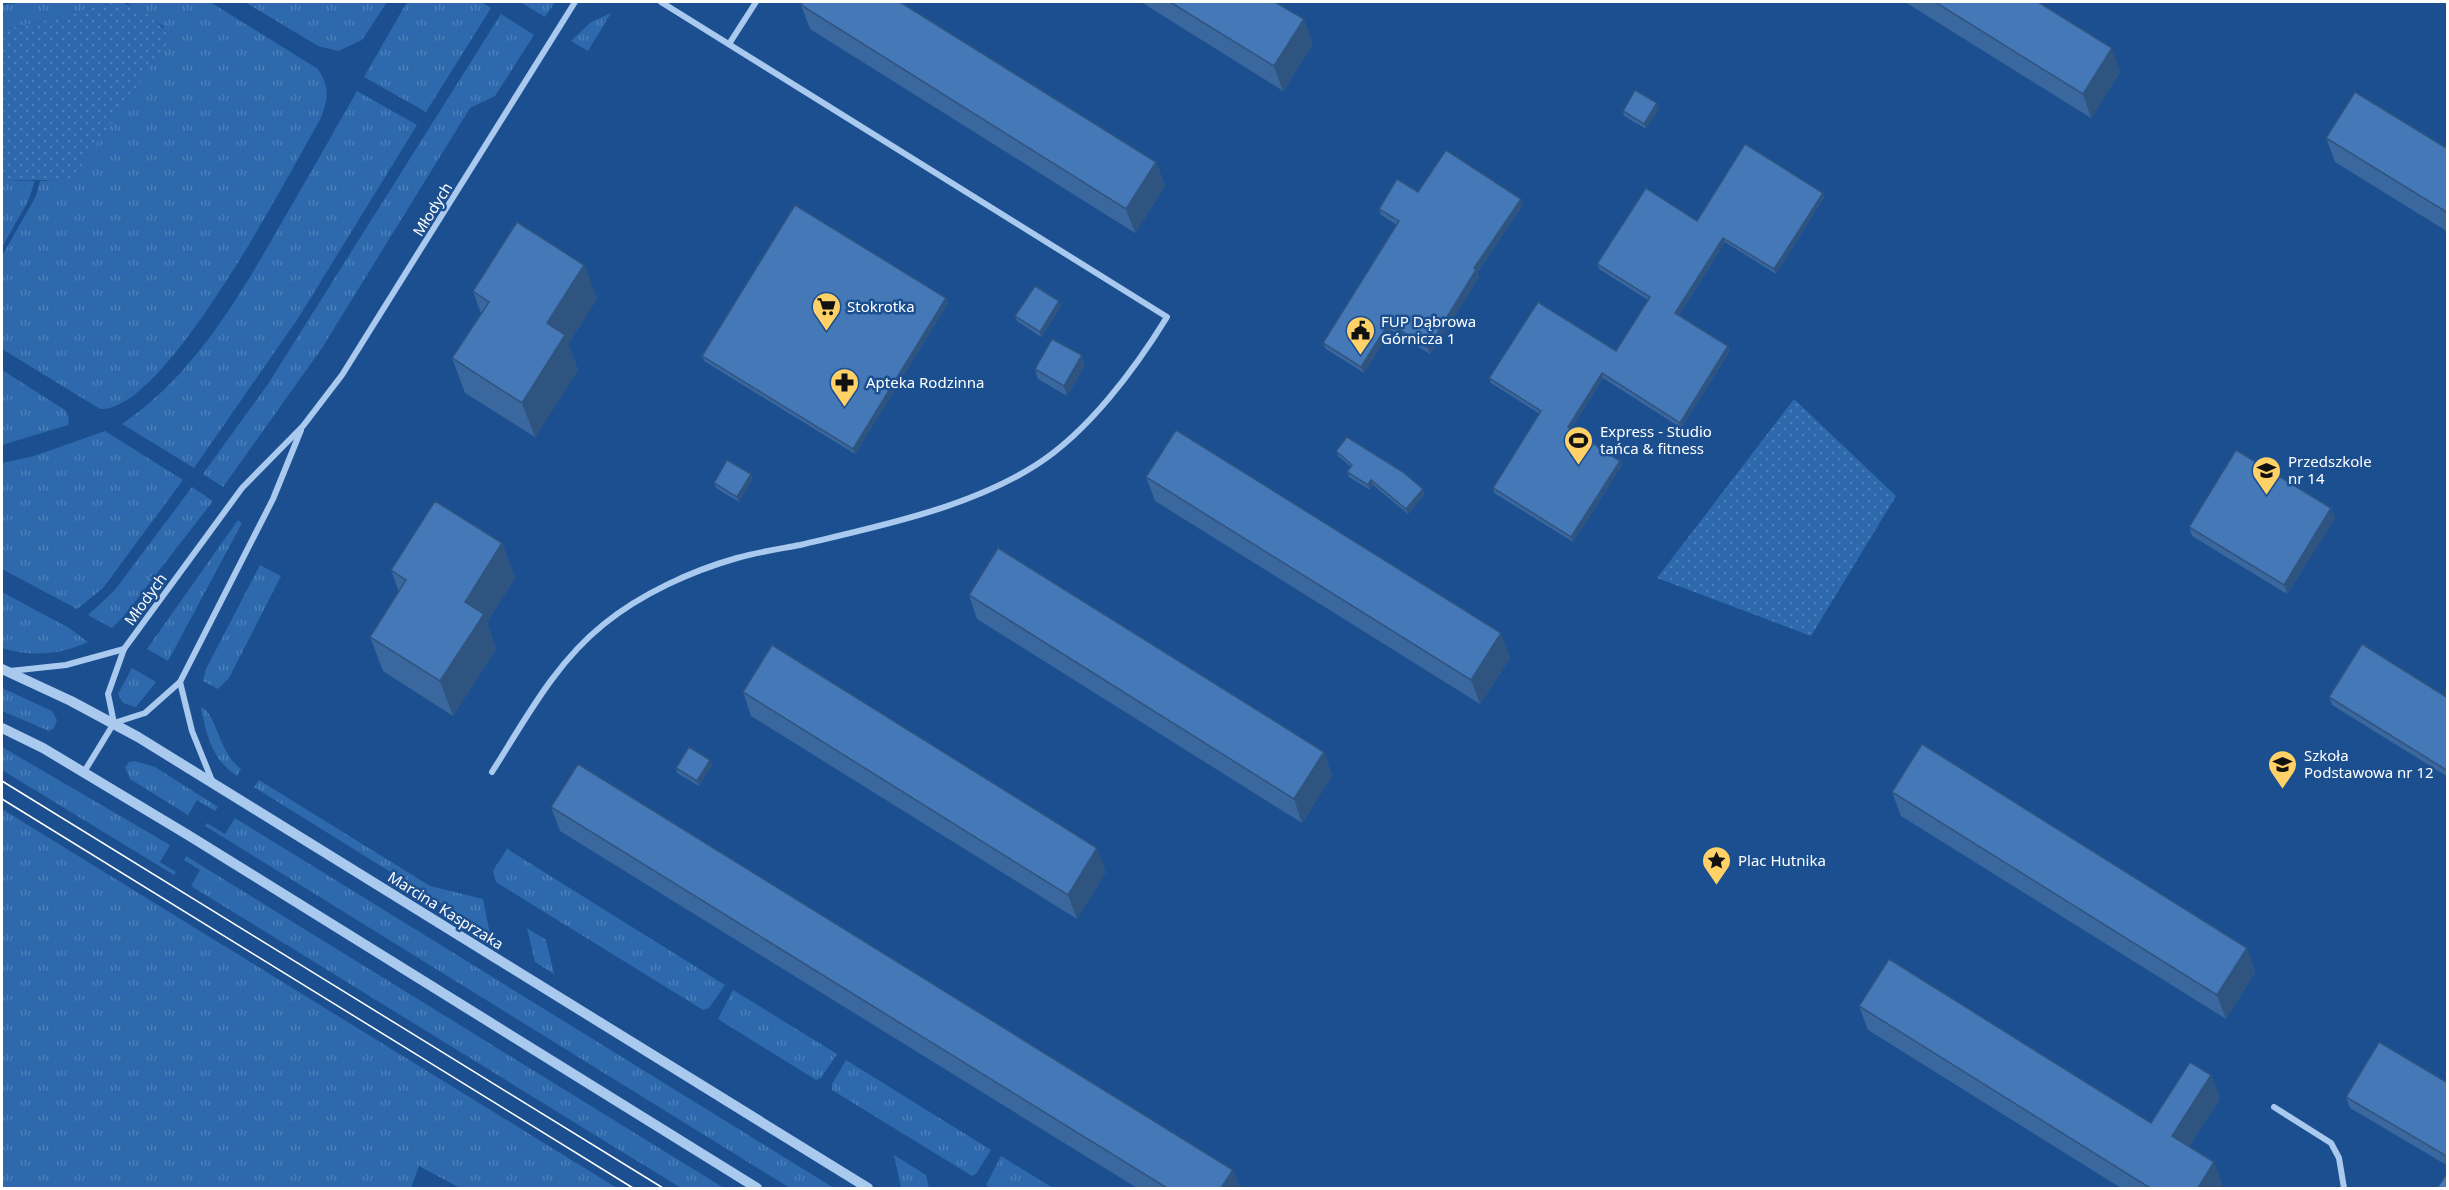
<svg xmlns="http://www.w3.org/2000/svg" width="2449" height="1190" viewBox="0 0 2449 1190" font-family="'Noto Sans',sans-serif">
  <defs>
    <pattern id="grass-tufts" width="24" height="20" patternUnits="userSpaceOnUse" patternTransform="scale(1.5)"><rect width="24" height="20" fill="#2e69ad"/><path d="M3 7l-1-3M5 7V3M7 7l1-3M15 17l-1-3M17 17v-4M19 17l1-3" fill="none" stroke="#4d80b9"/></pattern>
    <pattern id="park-dots" width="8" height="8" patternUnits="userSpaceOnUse" patternTransform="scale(1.5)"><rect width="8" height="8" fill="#2e69ad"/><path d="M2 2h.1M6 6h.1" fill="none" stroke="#4d80b9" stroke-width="1.8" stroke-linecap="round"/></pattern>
  </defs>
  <rect width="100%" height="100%" fill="#1b4f8f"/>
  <g fill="url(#grass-tufts)">
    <polygon points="24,2 113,2 36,23 2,29 2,5"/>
    <path d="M126 2H210L318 69C330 88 328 98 321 118 289 173 166 413 100 409L2 349V256L36 196 40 181 57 180 164 27Z"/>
    <polygon points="245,2 387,2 362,40 338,51 318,46"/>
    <polygon points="407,2 481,2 491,8 426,112 364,77"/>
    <polygon points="520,2 555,2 545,17"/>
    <polygon points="611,13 588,51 571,41 591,22"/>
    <polygon points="501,14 534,35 495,96 470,108 322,348 223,487 203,474 268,384"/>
    <path d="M357 91 417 125 299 317 194 468 122 424C195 374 239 297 282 222 307 179 332 135 357 91Z"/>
    <polygon points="2,180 35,181 28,201 2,247"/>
    <polygon points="2,370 65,410 69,418 68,425 2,445"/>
    <polygon points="105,431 183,480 103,588 77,609 2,569 2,463 34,456"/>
    <polygon points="192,487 213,501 123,617 112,628 88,615 114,591"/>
    <polygon points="238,520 242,523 168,661 147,649"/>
    <polygon points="260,565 281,576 229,678 218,689 203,681 206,669"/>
    <path d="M2 592 69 628 88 642C59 655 32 657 2 648Z"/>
    <polygon points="132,668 156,682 136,707 123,703 118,694"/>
    <polygon points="2,688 52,711 57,720 54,728 49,731 2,711"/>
    <path d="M201 707C218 715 217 750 241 769L237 776C212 760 206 734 201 707Z"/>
    <polygon points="2,747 170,845 160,862 176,872 174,875 2,770"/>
    <polygon points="135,761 155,767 218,807 215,811 197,800 188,815 130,779 125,767 129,762"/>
    <polygon points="259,780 430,886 483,899 490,934 254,787"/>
    <polygon points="2,809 617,1188 460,1188 419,1166 411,1188 2,1188"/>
    <polygon points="235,818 834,1188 790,1188 205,826 207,823 225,834"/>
    <polygon points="507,849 725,985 709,1008 703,1010 496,882 493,871"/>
    <polygon points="186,856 724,1188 681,1188 191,886 200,870 184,860"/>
    <polygon points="527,928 546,940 554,974 535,962"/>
    <polygon points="733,990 837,1054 821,1078 816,1080 718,1019"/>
    <polygon points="846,1060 991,1150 976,1174 972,1176 832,1090 832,1084"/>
    <polygon points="894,1155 926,1175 929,1188 901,1188"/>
    <polygon points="1001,1156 1053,1188 991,1188 986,1185"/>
  </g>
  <g fill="url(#park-dots)">
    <path d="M113 2C134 2 160 20 170 39L69 183 57 180H2V29L36 23Z"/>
    <polygon points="1794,399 1896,496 1811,636 1657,578"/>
  </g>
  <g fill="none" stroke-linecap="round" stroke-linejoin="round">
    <g stroke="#a9c9ee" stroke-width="6">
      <polyline points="729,44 756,2"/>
      <polyline points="10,671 66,665 124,649"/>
      <polyline points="180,682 192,731 213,783"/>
      <polyline points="114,723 108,694 124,649 242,488 303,426 342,375 575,2"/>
      <polyline points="84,772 114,723 145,713 180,682 273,499 301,430"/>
      <path d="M492 772C525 720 555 663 604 624 641 594 691 571 737 558 758 552 779 549 800 545 876 527 969 508 1036 465 1088 432 1135 369 1167 317L661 2"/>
      <polyline points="2274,1107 2331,1143 2339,1158 2344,1188"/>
    </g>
    <g stroke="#a9c9ee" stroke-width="10">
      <polyline points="2,669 71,701 138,737 868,1188"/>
      <polyline points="2,728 43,748 188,835 757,1188"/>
    </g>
    <g stroke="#fff" stroke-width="1.5">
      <polyline points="2,781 663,1188"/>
      <polyline points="2,799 633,1188"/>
    </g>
  </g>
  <g fill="#3a679d">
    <polygon points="1141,2 1275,2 1313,44 1283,91"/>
    <polygon points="1905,2 2038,2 2120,72 2091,118"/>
    <polygon points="801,5 1156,162 1165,186 1135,233 810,29"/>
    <polygon points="1659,108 1646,129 1624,116 1623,111"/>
    <polygon points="2326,138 2448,149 2448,232 2335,162"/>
    <polygon points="1418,192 1523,205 1477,273 1479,277 1430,354 1391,330 1364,373 1326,349 1323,343 1397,225 1381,215 1379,209"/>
    <polygon points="1823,193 1824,197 1776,274 1725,242 1679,315 1728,346 1730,351 1681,428 1603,378 1571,429 1620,461 1622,465 1573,542 1494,493 1493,488 1540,414 1491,383 1489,378 1616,351 1648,300 1599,269 1597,264 1697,221"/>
    <polygon points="584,265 597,299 568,344 578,370 535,437 465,393 452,358 481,314 473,291"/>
    <polygon points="946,298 948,303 855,454 704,361 702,356"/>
    <polygon points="1059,301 1061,306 1041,337 1017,321 1015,316"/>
    <polygon points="1085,365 1067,396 1038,379 1035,369"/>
    <polygon points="1336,451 1425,494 1408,514 1373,485 1370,490 1349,477 1347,472 1351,467 1338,456"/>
    <polygon points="751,474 752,479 739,502 716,488 714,483"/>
    <polygon points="1146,477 1510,658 1480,704 1155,501"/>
    <polygon points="2331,508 2335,518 2287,594 2192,536 2189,527"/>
    <polygon points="502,543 515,578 487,622 496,649 453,716 383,671 370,637 399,592 391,570"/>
    <polygon points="969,595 1324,752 1332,776 1302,823 977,619"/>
    <polygon points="743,692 1106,872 1077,919 751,716"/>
    <polygon points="2329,697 2448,698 2448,777 2332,705"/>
    <polygon points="712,765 699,786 677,773 676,768"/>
    <polygon points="1892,792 2247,948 2255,972 2226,1019 1901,816"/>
    <polygon points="551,807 1233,1170 1240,1188 1137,1188 560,831"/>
    <polygon points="1859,1006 2151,1123 2211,1075 2220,1099 2189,1146 2223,1186 2221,1188 2121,1188 1868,1030"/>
    <polygon points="2448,1083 2448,1166 2350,1108 2346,1097"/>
  </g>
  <g fill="#305480">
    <polygon points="1304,19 1313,44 1283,91 1274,66"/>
    <polygon points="2112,48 2120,72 2091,118 2083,94"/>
    <polygon points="1657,103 1659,108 1646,129 1644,124"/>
    <polygon points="1156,162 1165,186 1135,233 1126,209"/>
    <polygon points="1823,193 1824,197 1776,274 1774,269"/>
    <polygon points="1521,199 1523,205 1477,273 1479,277 1430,354 1428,348 1474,268"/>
    <polygon points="1723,238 1725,242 1677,318 1675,313"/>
    <polygon points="584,265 597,299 568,344 578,370 535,437 522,403 547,323"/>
    <polygon points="946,298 948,303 855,454 853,449"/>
    <polygon points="1059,301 1061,306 1041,337 1040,332"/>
    <polygon points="1389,323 1391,330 1364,373 1361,367"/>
    <polygon points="1728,346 1730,351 1681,428 1680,423"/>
    <polygon points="1082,355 1085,365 1067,396 1064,386"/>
    <polygon points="1602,373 1603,378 1569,432 1568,427"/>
    <polygon points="1620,461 1622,465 1573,542 1571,537"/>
    <polygon points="751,474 752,479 739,502 737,497"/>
    <polygon points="1371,480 1373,485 1370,490 1368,485"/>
    <polygon points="1423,489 1425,494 1408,514 1406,509"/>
    <polygon points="2331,508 2335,518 2287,594 2284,585"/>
    <polygon points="502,543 515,578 487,622 496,649 453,716 440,681 465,602"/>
    <polygon points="1501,633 1510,658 1480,704 1471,680"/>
    <polygon points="1324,752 1332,776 1302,823 1294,799"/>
    <polygon points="710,760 712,765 699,786 697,781"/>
    <polygon points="1097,848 1106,872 1077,919 1068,895"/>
    <polygon points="2247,948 2255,972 2226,1019 2217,995"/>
    <polygon points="2211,1075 2220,1099 2180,1159 2172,1136"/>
    <polygon points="2214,1162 2223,1186 2221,1188 2198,1188"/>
    <polygon points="1233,1170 1240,1188 1221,1188"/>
  </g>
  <g fill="#4478b7" stroke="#305480" stroke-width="1.5">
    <polygon points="803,2 900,2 1156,162 1126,209 801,5"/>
    <polygon points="1170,2 1275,2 1304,19 1274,66"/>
    <polygon points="1935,2 2038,2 2112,48 2083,94"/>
    <polygon points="1635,90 1657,103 1644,124 1623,111"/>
    <polygon points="2355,92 2448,149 2448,213 2326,138"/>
    <polygon points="1745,144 1823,193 1774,269 1723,238 1675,313 1728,346 1680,423 1602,373 1568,427 1620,461 1571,537 1493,488 1541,411 1489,378 1538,302 1616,351 1650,297 1597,264 1646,188 1697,221"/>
    <polygon points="1446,150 1521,199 1474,268 1476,270 1428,348 1389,323 1361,367 1323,343 1399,221 1379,209 1397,179 1418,192"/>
    <polygon points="795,205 946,298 853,449 702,356"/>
    <polygon points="517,222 584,265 547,323 565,335 522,403 452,358 489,302 473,291"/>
    <polygon points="1035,286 1059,301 1040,332 1015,316"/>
    <polygon points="1052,339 1082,355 1064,386 1035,369"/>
    <polygon points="1176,430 1501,633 1471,680 1146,477"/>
    <polygon points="1347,437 1403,472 1423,489 1406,509 1371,480 1368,485 1347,472 1352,465 1336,451"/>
    <polygon points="2236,450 2331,508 2284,585 2189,527"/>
    <polygon points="727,460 751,474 737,497 714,483"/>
    <polygon points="435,501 502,543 465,602 484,614 440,681 370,637 406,580 391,570"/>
    <polygon points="998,548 1324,752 1294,799 969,595"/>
    <polygon points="2362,644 2448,698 2448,771 2329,697"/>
    <polygon points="772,645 1097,848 1068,895 743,692"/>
    <polygon points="1922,744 2247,948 2217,995 1892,792"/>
    <polygon points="689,747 710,760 697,781 676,768"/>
    <polygon points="578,764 1233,1170 1221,1188 1167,1188 551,807"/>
    <polygon points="1889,959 2151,1123 2190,1062 2211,1075 2172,1136 2214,1162 2198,1188 2150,1188 1859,1006"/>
    <polygon points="2379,1042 2448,1083 2448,1157 2346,1097"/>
    <polygon points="2448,1172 2448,1188 2437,1188"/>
  </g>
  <defs>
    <symbol id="supermarket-pin" viewBox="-11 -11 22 30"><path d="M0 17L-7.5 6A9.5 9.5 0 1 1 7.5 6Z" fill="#ffd166" stroke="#1b4f8f"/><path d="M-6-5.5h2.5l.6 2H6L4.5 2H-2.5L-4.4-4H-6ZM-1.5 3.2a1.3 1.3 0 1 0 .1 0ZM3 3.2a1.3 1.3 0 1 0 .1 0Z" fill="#111"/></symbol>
    <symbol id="civic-pin" viewBox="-11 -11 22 30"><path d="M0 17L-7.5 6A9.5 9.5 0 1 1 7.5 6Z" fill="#ffd166" stroke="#1b4f8f"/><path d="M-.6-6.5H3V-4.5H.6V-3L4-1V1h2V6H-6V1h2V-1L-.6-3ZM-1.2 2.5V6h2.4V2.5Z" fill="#111"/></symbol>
    <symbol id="pharmacy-pin" viewBox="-11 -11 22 30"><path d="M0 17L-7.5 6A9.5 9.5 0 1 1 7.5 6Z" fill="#ffd166" stroke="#1b4f8f"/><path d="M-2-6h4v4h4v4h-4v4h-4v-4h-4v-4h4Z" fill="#111"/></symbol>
    <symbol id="stadium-pin" viewBox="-11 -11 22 30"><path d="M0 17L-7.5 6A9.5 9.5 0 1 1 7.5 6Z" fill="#ffd166" stroke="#1b4f8f"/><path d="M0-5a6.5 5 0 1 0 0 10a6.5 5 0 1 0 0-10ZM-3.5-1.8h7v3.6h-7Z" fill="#111"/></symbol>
    <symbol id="school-pin" viewBox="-11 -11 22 30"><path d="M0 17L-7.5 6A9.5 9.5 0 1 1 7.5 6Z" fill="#ffd166" stroke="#1b4f8f"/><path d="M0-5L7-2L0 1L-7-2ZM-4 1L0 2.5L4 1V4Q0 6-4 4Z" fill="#111"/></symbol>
    <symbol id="sight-pin" viewBox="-11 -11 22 30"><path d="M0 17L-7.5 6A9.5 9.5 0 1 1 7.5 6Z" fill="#ffd166" stroke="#1b4f8f"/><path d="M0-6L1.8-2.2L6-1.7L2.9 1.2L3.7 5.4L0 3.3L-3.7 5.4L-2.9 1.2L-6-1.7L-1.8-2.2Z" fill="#111"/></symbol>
  </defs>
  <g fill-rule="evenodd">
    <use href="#supermarket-pin" x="810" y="290" width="33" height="45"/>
    <use href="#civic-pin" x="1344" y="314" width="33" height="45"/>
    <use href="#pharmacy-pin" x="828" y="366" width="33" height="45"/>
    <use href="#stadium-pin" x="1562" y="424" width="33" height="45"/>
    <use href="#school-pin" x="2250" y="454" width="33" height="45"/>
    <use href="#school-pin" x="2266" y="748" width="33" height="45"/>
    <use href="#sight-pin" x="1700" y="844" width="33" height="45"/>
  </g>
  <g text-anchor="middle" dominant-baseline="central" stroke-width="5" stroke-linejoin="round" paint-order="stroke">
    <g font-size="15" fill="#fff" stroke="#1b4f8f">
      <text transform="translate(432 209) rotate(-58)">Młodych</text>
      <text transform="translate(145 599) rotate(-54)">Młodych</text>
      <text transform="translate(446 910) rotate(32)">Marcina Kasprzaka</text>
    </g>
    <g font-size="15" fill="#fff" stroke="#1b4f8f" text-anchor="start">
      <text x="847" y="306">Stokrotka</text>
      <text x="1381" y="321">FUP Dąbrowa<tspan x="1381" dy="17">Górnicza 1</tspan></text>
      <text x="866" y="382">Apteka Rodzinna</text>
      <text x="1600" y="431">Express - Studio<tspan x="1600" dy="17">tańca &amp; fitness</tspan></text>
      <text x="2288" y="461">Przedszkole<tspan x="2288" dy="17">nr 14</tspan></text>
      <text x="2304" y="755">Szkoła<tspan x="2304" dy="17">Podstawowa nr 12</tspan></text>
      <text x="1738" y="860">Plac Hutnika</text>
    </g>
  </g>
  <rect width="2449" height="1190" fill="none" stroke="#ffffff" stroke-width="6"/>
</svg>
